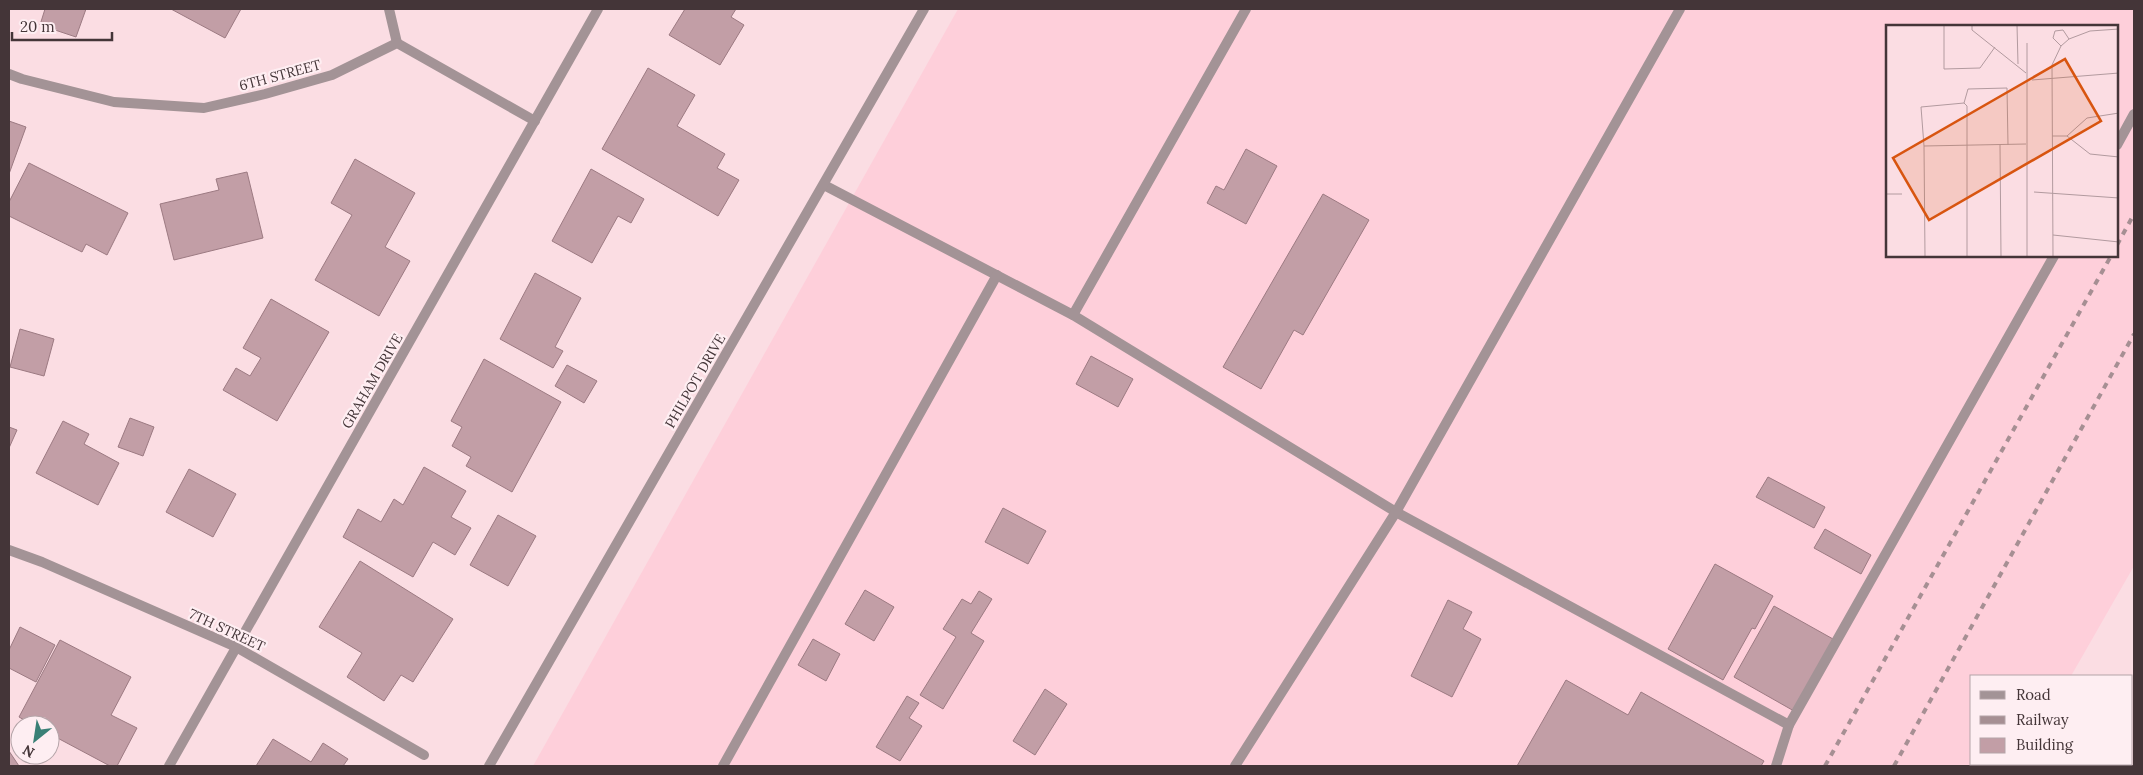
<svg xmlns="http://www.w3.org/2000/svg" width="2143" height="775" viewBox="0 0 2143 775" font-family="Lora,serif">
  <rect width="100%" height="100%" fill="#fbdde3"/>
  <path fill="#fecfda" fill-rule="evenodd" d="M958 9H2134V566L2071 676H1972V764H2020L2019 766H533ZM1887 26H2117V256H1887Z"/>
  <g fill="#c29ea6" stroke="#9c7a82">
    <polygon points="45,9 86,9 76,37 40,25"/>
    <polygon points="171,9 241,9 225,38"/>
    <polygon points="685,9 736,9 731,17 744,25 720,65 669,35"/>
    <polygon points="648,68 695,95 677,126 725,154 717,168 739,180 718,216 602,149"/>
    <polygon points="9,121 26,127 9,174"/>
    <polygon points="1246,149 1277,166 1246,224 1207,203 1216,186 1224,190"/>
    <polygon points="355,159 415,193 385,247 410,261 379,316 315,280 352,215 331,203"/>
    <polygon points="29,163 128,213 107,255 86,244 82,252 9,216 9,202"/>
    <polygon points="591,169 644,199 631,223 618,216 592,263 552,241"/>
    <polygon points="247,172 263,238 174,260 160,204 219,190 216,179"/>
    <polygon points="1323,194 1369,220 1303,335 1294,330 1261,389 1223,367"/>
    <polygon points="535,273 581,298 555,347 563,351 553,368 500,339"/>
    <polygon points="271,299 329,332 277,421 223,390 236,368 250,376 261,358 243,348"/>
    <polygon points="20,329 54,339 44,376 10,367"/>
    <polygon points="1091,356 1133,379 1118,407 1076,384"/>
    <polygon points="484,359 561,402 512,492 466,466 471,457 452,446 462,427 451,421"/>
    <polygon points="567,365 597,381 584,403 555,386"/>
    <polygon points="130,418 154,427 143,456 118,447"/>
    <polygon points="63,421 89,434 84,444 119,463 98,505 36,473"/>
    <polygon points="9,427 17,430 9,448"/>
    <polygon points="424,467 466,491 451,517 471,528 455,555 433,542 413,577 343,537 358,509 381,522 394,499 403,505"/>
    <polygon points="189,469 236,494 213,537 166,512"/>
    <polygon points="1768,477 1825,507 1814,528 1756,497"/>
    <polygon points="1003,508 1046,531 1028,564 985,542"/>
    <polygon points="498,515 536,536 508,586 470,565"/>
    <polygon points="1825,529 1871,555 1861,574 1814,548"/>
    <polygon points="360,561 453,619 413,682 401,675 384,701 347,677 362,653 319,627"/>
    <polygon points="1715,564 1773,596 1755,629 1752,628 1723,680 1668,649"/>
    <polygon points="865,590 894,607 874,641 845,624"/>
    <polygon points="979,591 992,599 971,633 984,641 943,709 920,695 956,637 943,629 962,599 971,604"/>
    <polygon points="1448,600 1472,612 1463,629 1481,639 1452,697 1411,676"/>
    <polygon points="1774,606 1833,639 1794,711 1734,677"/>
    <polygon points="20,627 55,645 36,682 9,668 9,650"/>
    <polygon points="813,639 840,654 826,681 798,665"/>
    <polygon points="60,640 131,677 111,715 137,728 117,766 110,766 50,734 50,725 33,725 19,717"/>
    <polygon points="1566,680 1628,715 1641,692 1764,761 1761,766 1517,766"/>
    <polygon points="1045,689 1067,704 1035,755 1013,741"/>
    <polygon points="907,696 919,703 909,718 922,726 900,761 876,747"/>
    <polygon points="273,739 311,762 323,743 348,759 343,766 256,766"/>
    <polygon points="9,751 19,766 9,766"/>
  </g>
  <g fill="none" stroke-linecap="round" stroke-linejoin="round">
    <g stroke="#a39396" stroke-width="10">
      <polyline points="2117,145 2134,114"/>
      <polyline points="824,185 1073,315 1396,512 1789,725 2054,256"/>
      <polyline points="1073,315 1246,9"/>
      <polyline points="723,766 997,275"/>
      <polyline points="1235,766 1396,512 1680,9"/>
      <polyline points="1776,766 1789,725"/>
    </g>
    <g stroke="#a39396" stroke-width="10">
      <polyline points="389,9 397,43"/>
      <polyline points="9,74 22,79 114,102 204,108 265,94 332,75 397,43 535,121"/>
      <polyline points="9,550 42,562 236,647 424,755"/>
      <polyline points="169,766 598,9"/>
      <polyline points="489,766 924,9"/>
    </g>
    <g stroke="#a68f93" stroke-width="4" stroke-dasharray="6 6" stroke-linecap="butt">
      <polyline points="2117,245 2134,214"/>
      <polyline points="1825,766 2111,256"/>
      <polyline points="1894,766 2134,334"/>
    </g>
  </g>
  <g text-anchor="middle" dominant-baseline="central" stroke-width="4.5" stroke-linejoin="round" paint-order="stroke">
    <g font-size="14" fill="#443538" stroke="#feeef2">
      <text transform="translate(280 75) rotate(-15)">6TH STREET</text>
      <text transform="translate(372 381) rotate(-60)">GRAHAM DRIVE</text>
      <text transform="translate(695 381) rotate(-60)">PHILPOT DRIVE</text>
      <text transform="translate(227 630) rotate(25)">7TH STREET</text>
    </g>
  </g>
  <g transform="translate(1886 25)">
    <rect width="232" height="232" fill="#fbdde3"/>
    <path fill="none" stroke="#b29a9f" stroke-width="1" d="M58 0V44L94 43 109 22M86 0V5L140 48M131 0 132 39M141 18V232M175 21 167 13 169 6 177 5 183 14M146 55 233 48M78 78 82 64 121 63 122 120M166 111H181L201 93 233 88M181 111 204 129 233 132M114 120 115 232M38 121 35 82 78 78 81 81V232M148 167 233 173M0 169H16M167 210 233 217M39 232 38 121 140 119M167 232 166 40 175 21 183 14 204 6 233 4"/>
    <path fill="#d85510" fill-opacity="0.15" stroke="#d85510" stroke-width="2.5" d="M179 34 215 96 43 195 7 133Z"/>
    <rect width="232" height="232" fill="none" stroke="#443538" stroke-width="2.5"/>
  </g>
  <rect width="2143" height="775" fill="none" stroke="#443538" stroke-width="20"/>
  <rect x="1970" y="675" width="162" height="90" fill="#feeef2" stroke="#b4a4a8"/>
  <rect x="1980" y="691" width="25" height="8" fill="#a39396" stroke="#b4a4a8"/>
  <text x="2016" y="700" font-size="15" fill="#443538">Road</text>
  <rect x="1980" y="716" width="25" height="8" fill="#a68f93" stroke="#b4a4a8"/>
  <text x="2016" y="725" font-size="15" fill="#443538">Railway</text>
  <rect x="1980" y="738" width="25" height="15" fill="#c29ea6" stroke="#b4a4a8"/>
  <text x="2016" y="750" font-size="15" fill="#443538">Building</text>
  <g transform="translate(35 740) rotate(210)"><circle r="24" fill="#feeef2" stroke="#b4a4a8"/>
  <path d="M0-4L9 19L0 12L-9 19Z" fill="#3a8076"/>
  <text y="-8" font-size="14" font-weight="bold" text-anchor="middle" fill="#443538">N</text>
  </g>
  <path d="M12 32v8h100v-8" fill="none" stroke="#443538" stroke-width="2.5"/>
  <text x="20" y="32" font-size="15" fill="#443538" stroke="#feeef2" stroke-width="4" paint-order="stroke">20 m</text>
</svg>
